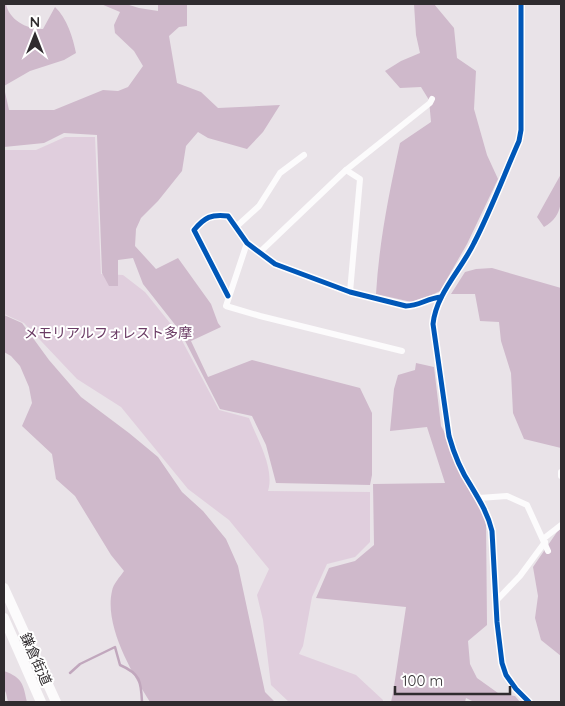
<svg xmlns="http://www.w3.org/2000/svg" width="565" height="706" viewBox="0 0 565 706" font-family="Quicksand,'Noto Sans JP',sans-serif">
  <rect width="100%" height="100%" fill="#e9e3e8"/>
  <path fill="#e0cedd" d="M65 137H95L101 274 123 275 145 292 178 333 219 410 249 418C257 439 275 468 268 491L370 492V542L355 557 327 564 312 597 303 646 299 654 356 675 383 700V702H289L271 685 263 620 257 595 269 569 229 520 188 489 121 407 77 379 24 323 4 314V150H36Z"/>
  <g fill="#cfb9cb">
    <path d="M4 4H6C9 20 28 30 43 29L55 7C67 18 73 38 76 53L64 60 30 71 4 86Z"/>
    <polygon points="101,4 126,4 139,8 158,11 158,4 187,4 187,26 179,27 169,36 177,83 201,92 218,108 280,105 263,132 247,149 208,138 198,132 186,146 182,171 158,201 141,218 136,229 135,246 156,269 178,258 211,304 218,323 221,327 191,341 208,377 252,360 360,388 372,413 372,475 370,485 276,483 266,445 252,416 220,409 180,331 143,284 133,258 118,260 118,286 109,286 102,273 97,135 64,133 44,143 4,147 4,92 5,92 9,110 54,110 103,90 118,91 128,87 143,66 134,51 115,33 114,25 120,12"/>
    <path d="M414 4H434L454 28 457 58 476 71 474 109 487 155 498 179 467 244 440 291 416 303 376 294C379 243 389 193 400 143L431 122 429 100 421 87 400 88 385 71 401 61 420 53 416 35Z"/>
    <path d="M561 174C561 198 565 215 544 227L537 217Z"/>
    <polygon points="492,268 561,288 561,448 524,439 513,413 511,373 501,341 499,322 480,321 475,294 451,294 465,272 476,269"/>
    <path d="M4 315 22 323 49 360 81 397 129 433 158 457 182 492 203 511 226 539 238 566 265 692 275 702H150C132 673 104 626 112 591 113 584 120 577 124 571L111 555 75 496 56 479 52 454 22 426 32 403 29 387 20 366 11 356 4 352Z"/>
    <polygon points="416,363 434,367 441,426 459,458 486,519 487,625 468,641 470,664 477,678 498,693 515,696 520,702 474,702 466,698 465,702 391,702 393,693 406,607 316,598 329,568 355,561 374,545 373,484 445,483 427,427 390,431 394,389 398,375 415,370"/>
    <polygon points="561,528 561,656 541,640 535,618 538,596 533,567 557,532"/>
    <path d="M4 671C23 678 23 684 27 702H8L6 693 4 689Z"/>
  </g>
  <g fill="none" stroke-linecap="round" stroke-linejoin="round">
    <path stroke="#c1a7bd" stroke-width="2.5" d="M70 673 80 664 115 647 120 665C141 674 141 682 142 702"/>
    <g stroke="#fcfbfc" stroke-width="6">
      <path d="M521 4V130L519 141C504 175 491 210 474 243 461 270 436 294 433 324L449 436C454 454 461 471 471 486 480 501 488 514 492 531L497 622 502 663 506 675 516 689 529 702"/>
      <polyline points="346,170 360,179 350,292"/>
      <polyline points="236,227 259,206 280,173 304,155"/>
      <polyline points="247,243 226,306 260,316 402,351"/>
      <polyline points="259,253 346,170 430,103 432,99"/>
      <path d="M228 296 194 230C205 217 211 214 228 216L247 243 275 264 350 292 406 306C419 306 428 298 441 297"/>
      <polyline points="561,472 561,476"/>
      <polyline points="479,498 507,496 527,505 548,551"/>
      <polyline points="543,539 561,525"/>
      <polyline points="496,601 520,576 545,542"/>
    </g>
    <g stroke="#fcfbfc" stroke-width="10">
      <polyline points="4,588 56,702"/>
      <polyline points="4,618 41,702"/>
    </g>
    <defs>
      <g id="cycleway">
        <path d="M521 4V130L519 141C504 175 491 210 474 243 461 270 436 294 433 324L449 436C454 454 461 471 471 486 480 501 488 514 492 531L497 622 502 663 506 675 516 689 529 702"/>
        <path d="M228 296 194 230C205 217 211 214 228 216L247 243 275 264 350 292 406 306C419 306 428 298 441 297"/>
      </g>
    </defs>
    <use href="#cycleway" stroke="#fff" stroke-width="8"/>
    <use href="#cycleway" stroke="#0057b8" stroke-width="5"/>
  </g>
  <g text-anchor="middle" dominant-baseline="central" stroke-width="4" stroke-linejoin="round" paint-order="stroke">
    <g font-size="14" fill="#6a3b64" stroke="#fff">
      <text x="108" y="333">メモリアルフォレスト多摩</text>
    </g>
    <g font-size="14" fill="#302c2f" stroke="#fff">
      <text transform="translate(36 659) rotate(66)">鎌倉街道</text>
    </g>
  </g>
  <rect width="565" height="706" fill="none" stroke="#302c2f" stroke-width="10"/>
  <g transform="translate(35 35)" stroke="#ffffff" stroke-width="4" paint-order="stroke">
  <path d="M0-4L9 19L0 12L-9 19Z" fill="#302c2f"/>
  <text y="-8" font-size="14" font-weight="bold" text-anchor="middle" fill="#302c2f">N</text>
  </g>
  <path d="M395 686v8h115v-8" fill="none" stroke="#302c2f" stroke-width="2.5"/>
  <text x="402" y="686" font-size="15" fill="#302c2f" stroke="#ffffff" stroke-width="4" paint-order="stroke">100 m</text>
</svg>
